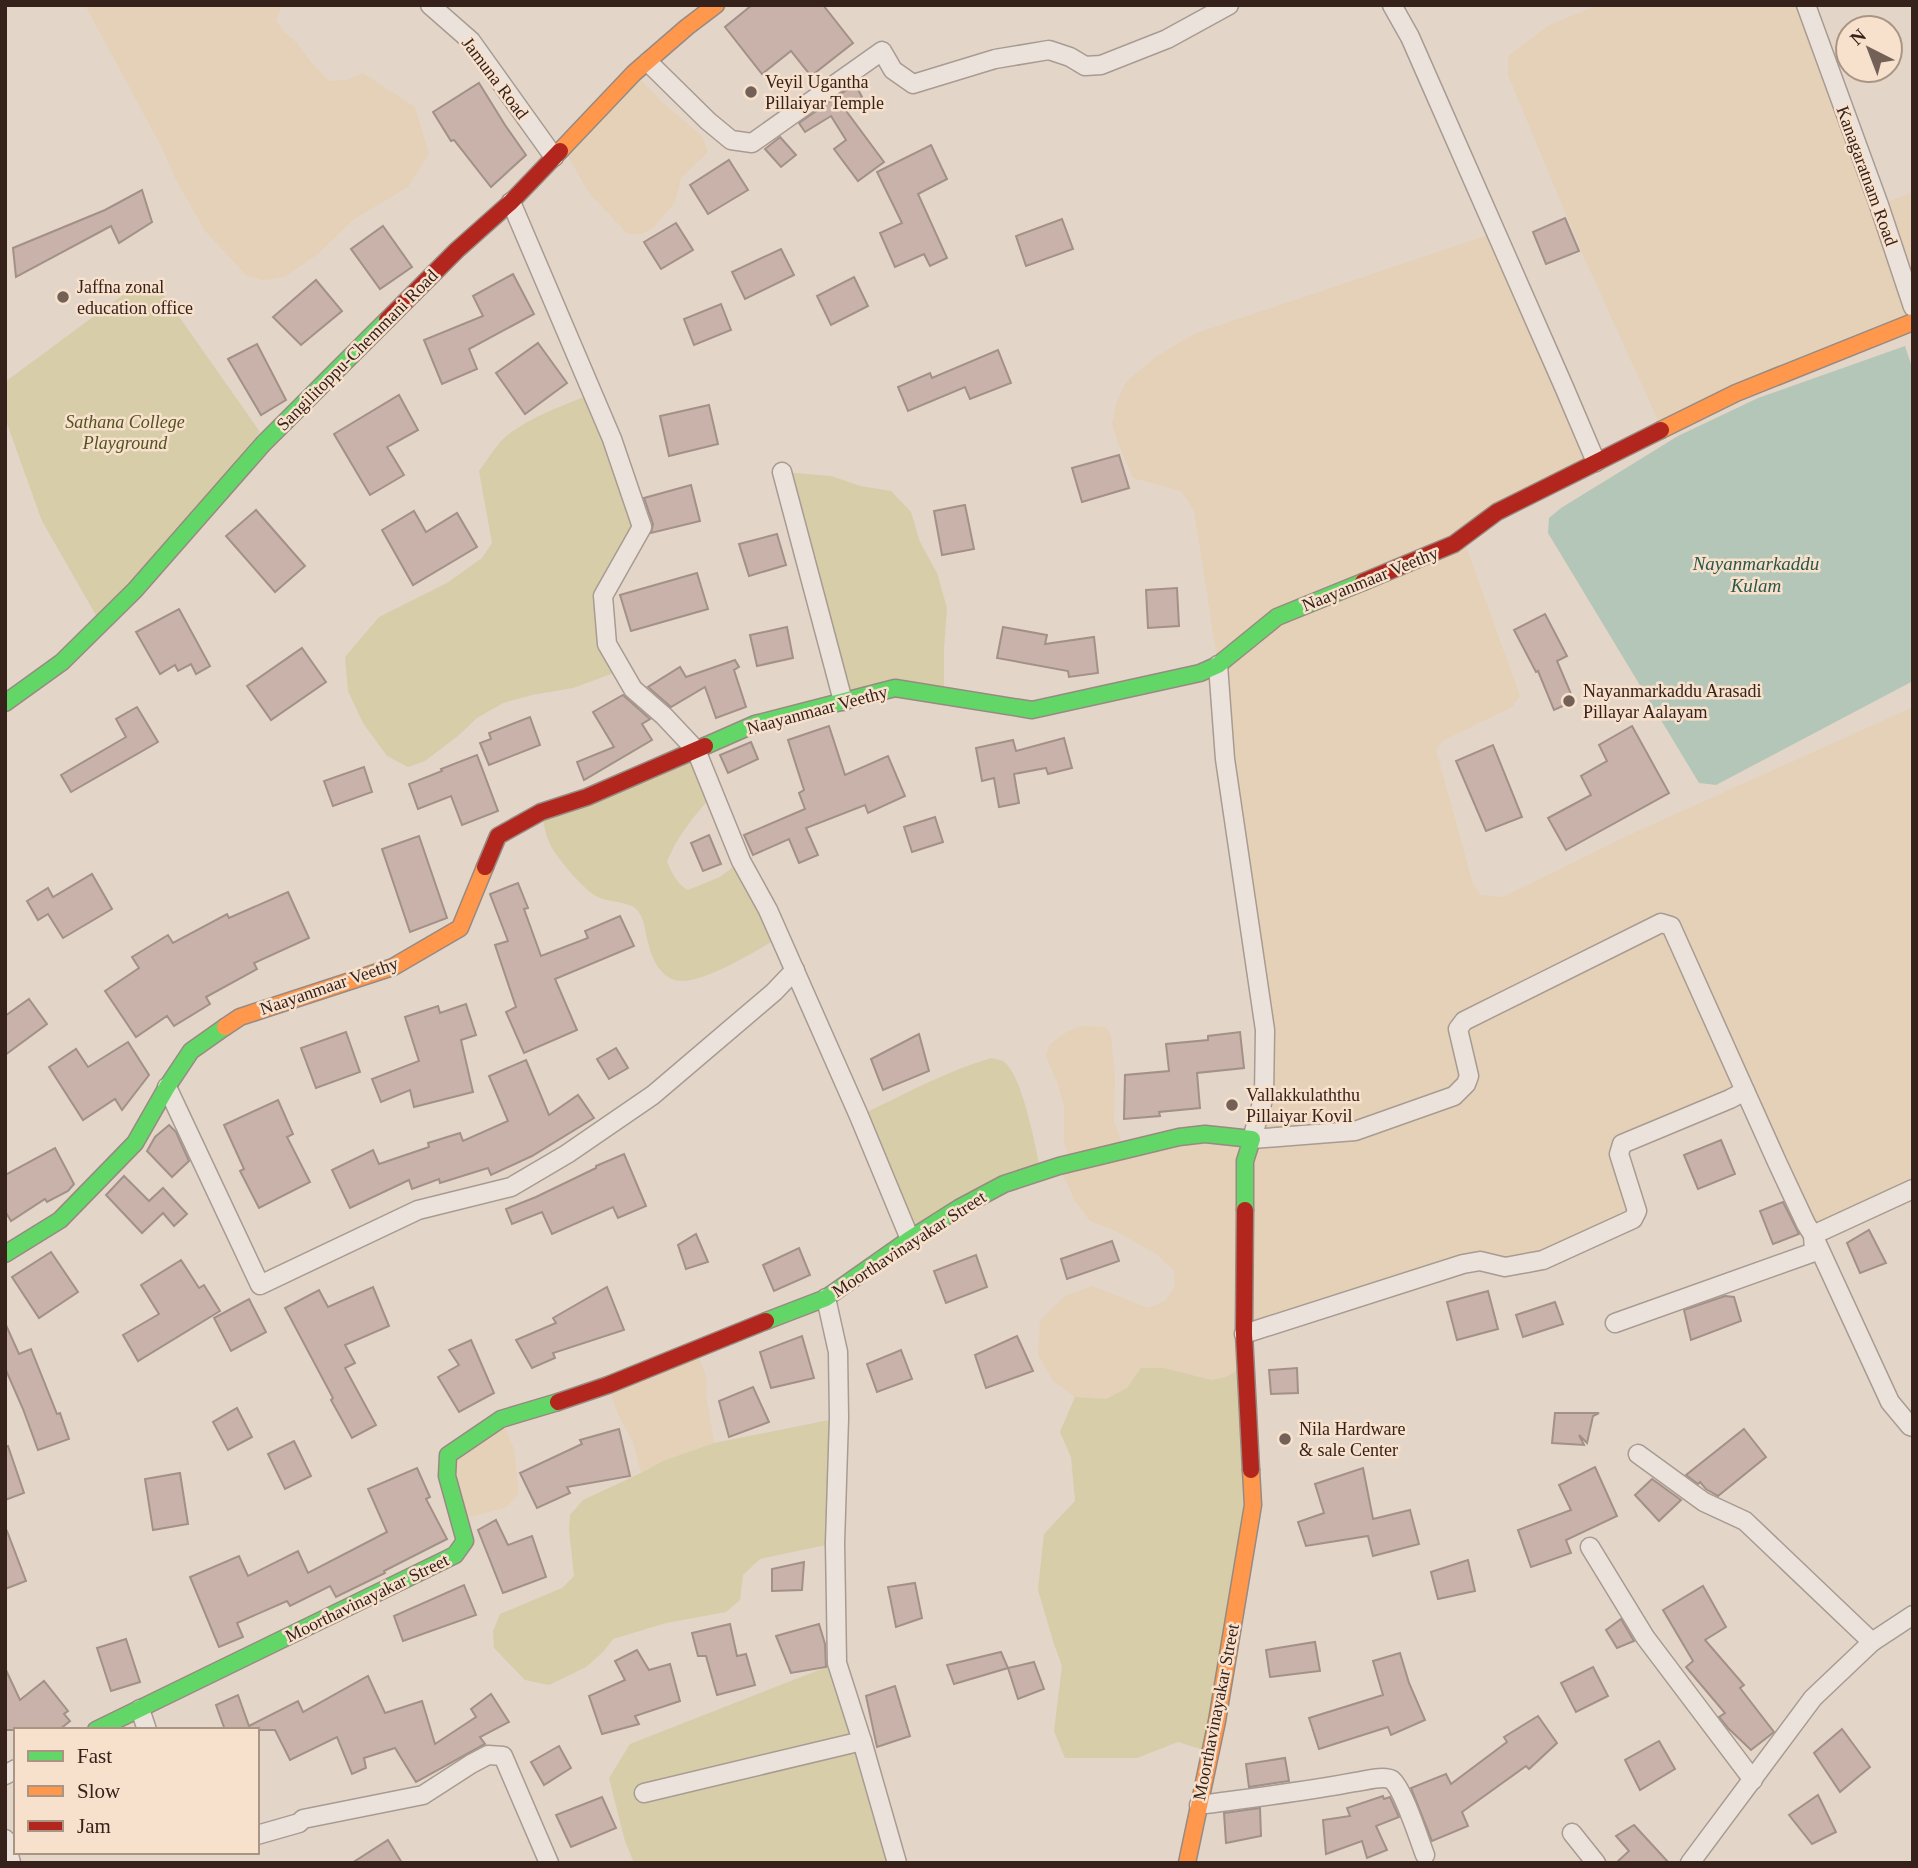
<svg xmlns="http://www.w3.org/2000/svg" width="1918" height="1868" viewBox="0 0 1918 1868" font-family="Georgia,serif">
  <rect width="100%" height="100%" fill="#e3d5c8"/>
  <g fill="#e4d1b7">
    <polygon points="85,5 282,5 276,20 284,32 296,42 310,61 329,81 346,80 363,73 415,107 429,154 408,187 353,220 319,253 285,277 264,280 247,276 205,231 176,180 162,148"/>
    <polygon points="1599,5 1806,5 1880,205 1913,192 1913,322 1662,429 1582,253 1508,75 1508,56 1549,25"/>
    <polygon points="634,73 664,104 702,136 708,152 681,178 675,202 653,228 641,234 628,234 589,193 564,149"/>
    <polygon points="1491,234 1596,462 1463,538 1520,696 1512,707 1442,741 1436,750 1473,884 1481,895 1503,897 1629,835 1913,707 1913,1189 1813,1235 1745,1092 1623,1144 1637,1211 1543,1260 1480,1261 1244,1334 1246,1365 1226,1377 1211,1380 1164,1368 1106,1399 1075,1397 1054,1382 1038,1355 1040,1320 1065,1296 1092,1286 1148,1308 1165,1301 1175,1286 1174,1271 1156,1254 1116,1231 1090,1221 1075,1201 1059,1166 1071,1163 1064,1141 1064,1106 1057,1082 1046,1056 1049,1045 1068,1031 1080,1026 1105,1027 1109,1031 1111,1036 1115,1077 1114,1122 1125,1151 1251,1139 1264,1096 1218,665 1194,510 1181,491 1133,478 1118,443 1112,424 1117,401 1126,382 1157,356 1194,334"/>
    <polygon points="696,1349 707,1379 706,1396 714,1443 663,1461 641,1473 633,1442 618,1414 608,1385"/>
    <polygon points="501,1419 514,1449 519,1494 505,1508 458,1520 448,1455"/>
  </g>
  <g fill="#d7cda9">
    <polygon points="149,284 161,291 260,432 101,624 42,521 5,418 5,382 135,286"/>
    <path d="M593 393 642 527 603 596 622 670 573 688 532 695 503 703 477 718 459 735 425 761 408 767 387 756 363 723 348 691 345 657 379 617 447 583 482 558 492 543 479 471C487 461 494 448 503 439 528 417 563 406 593 393Z"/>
    <polygon points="782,472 831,476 860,486 891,491 911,512 920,542 937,573 947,608 944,648 944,696 843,701"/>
    <path d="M696 750 713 794C695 816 677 835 667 862 672 873 677 884 688 890L720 877 741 861 780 937C758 949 695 990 672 979 654 970 650 951 646 934 644 924 642 911 632 906 621 901 607 902 596 896 583 889 556 857 550 844 545 834 544 822 541 812Z"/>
    <path d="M992 1058C995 1059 1001 1060 1003 1061 1023 1075 1035 1147 1041 1172L910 1239 859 1116C903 1095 946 1071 992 1058Z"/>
    <polygon points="1246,1365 1253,1505 1210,1752 1178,1742 1137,1758 1065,1758 1054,1731 1062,1666 1054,1644 1038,1590 1044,1534 1075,1501 1071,1457 1060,1432 1075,1397 1106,1399 1127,1388 1141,1368 1164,1368 1211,1380 1226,1377"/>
    <polygon points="839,1418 835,1543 760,1559 743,1575 740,1600 726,1612 666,1623 613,1639 603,1652 586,1667 549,1685 525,1680 494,1648 493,1631 500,1614 562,1588 574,1576 569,1530 570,1515 583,1500 641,1473 663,1461 714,1443"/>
    <polygon points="837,1663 894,1863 634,1863 625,1841 609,1778 630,1744"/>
  </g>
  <polygon fill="#b4c6b7" points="1905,346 1913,370 1913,681 1716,785 1699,783 1548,533 1549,518 1561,508 1678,436 1758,398"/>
  <g fill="#c8b2a9" stroke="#a39088" stroke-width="2">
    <polygon points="752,5 823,5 853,43 811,76 791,51 762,74 725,27"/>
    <polygon points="479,83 505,125 526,155 491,187 454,140 451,141 433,112"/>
    <polygon points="855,84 862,97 844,108 884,162 858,181 834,149 846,140 831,116 805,132 799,123"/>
    <polygon points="780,137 796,155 781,167 765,149"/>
    <polygon points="931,145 947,179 918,194 947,258 930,266 924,254 895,267 880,233 902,223 877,172"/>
    <polygon points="729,160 748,190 708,214 690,185"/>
    <polygon points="142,190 152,222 119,243 111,226 16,277 13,248 105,210"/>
    <polygon points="1565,218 1579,251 1546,264 1533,232"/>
    <polygon points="1062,219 1073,249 1026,266 1016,236"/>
    <polygon points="676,223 693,250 661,269 644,242"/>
    <polygon points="383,226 412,267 380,289 351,249"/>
    <polygon points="781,249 794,275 745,299 732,272"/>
    <polygon points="513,274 534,314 469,349 477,369 442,384 424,340 483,316 473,296"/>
    <polygon points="854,277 868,306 831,325 817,296"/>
    <polygon points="316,280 342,311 301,345 273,317"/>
    <polygon points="721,304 731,330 694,345 684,319"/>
    <polygon points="538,343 567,383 525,414 496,373"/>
    <polygon points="257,344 286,400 261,415 228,359"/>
    <polygon points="998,350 1011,383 970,399 965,387 908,411 898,387 930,373 932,378"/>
    <polygon points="399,395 418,430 387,447 404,475 370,495 334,434"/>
    <polygon points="709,405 718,444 669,456 660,416"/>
    <polygon points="1119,455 1129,488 1082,502 1072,468"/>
    <polygon points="691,485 700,521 651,533 653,524 644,498"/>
    <polygon points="965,505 974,549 942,555 934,511"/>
    <polygon points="256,510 305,566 275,592 226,536"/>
    <polygon points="414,511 426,532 457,513 477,547 413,585 382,530"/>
    <polygon points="777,534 786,565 749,576 739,544"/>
    <polygon points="697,573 708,609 631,631 620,595"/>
    <polygon points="1177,588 1179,626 1148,628 1146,590"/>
    <polygon points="179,609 210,666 196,674 191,664 178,671 175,665 160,674 136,632"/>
    <polygon points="1545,614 1567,656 1557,661 1574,701 1554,710 1538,671 1536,672 1514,630"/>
    <polygon points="787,627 793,658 757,666 750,635"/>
    <polygon points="1003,627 1047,635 1045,644 1094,637 1098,673 1069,677 1068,671 997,658"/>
    <polygon points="302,648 326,682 271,720 247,686"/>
    <polygon points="735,660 739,667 734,670 746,707 716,718 705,687 671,707 648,687 680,667 686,677"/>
    <polygon points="623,695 650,719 642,724 652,740 584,780 577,762 614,747 593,712"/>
    <polygon points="137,707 158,742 71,792 61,775 126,737 116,719"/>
    <polygon points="530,717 540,745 489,765 480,743 491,739 489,733"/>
    <polygon points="829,726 845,775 888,756 905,796 868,813 865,805 806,828 818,855 799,863 789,839 753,855 744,835 805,809 799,793 804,790 788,740"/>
    <polygon points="1632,726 1669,793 1566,850 1548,818 1591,795 1581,776 1607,761 1599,745"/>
    <polygon points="1064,738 1072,768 1048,774 1046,768 1014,774 1019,803 999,807 994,778 982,781 976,748 1013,740 1016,751"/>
    <polygon points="751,742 758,759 728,773 720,755"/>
    <polygon points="1493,745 1522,817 1486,831 1456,761"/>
    <polygon points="477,755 498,811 462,825 451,796 418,809 409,784 442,771 441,769"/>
    <polygon points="364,767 372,792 333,806 324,781"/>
    <polygon points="935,817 943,842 912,852 904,827"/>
    <polygon points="709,835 721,864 703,871 691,843"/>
    <polygon points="419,836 447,918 410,932 382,849"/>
    <polygon points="92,874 112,909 63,938 48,914 38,920 27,901 48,888 53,897"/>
    <polygon points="518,883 528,908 524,909 541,956 588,938 585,931 620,916 634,946 555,979 577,1030 524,1053 506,1012 516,1007 495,945 508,941 490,894"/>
    <polygon points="288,892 309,938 254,963 257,969 206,997 210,1004 174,1026 167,1016 136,1037 105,991 139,968 132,957 168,935 173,943 227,914 229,918"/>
    <polygon points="29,999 47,1024 5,1055 5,1016"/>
    <polygon points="466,1004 476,1035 461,1040 473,1092 414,1107 410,1090 381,1102 372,1079 419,1061 405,1017 438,1006 440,1013"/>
    <polygon points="346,1032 360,1072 316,1088 301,1048"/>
    <polygon points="1240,1032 1244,1068 1197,1073 1200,1108 1159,1112 1160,1116 1124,1119 1125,1075 1169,1071 1166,1044 1208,1040 1208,1036"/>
    <polygon points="919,1034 929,1071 883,1090 871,1059"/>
    <polygon points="128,1042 149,1075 122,1110 115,1099 83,1120 49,1067 76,1049 88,1067"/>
    <polygon points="616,1048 628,1068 609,1079 597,1059"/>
    <polygon points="526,1060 549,1115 578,1095 594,1118 532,1156 491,1175 488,1168 440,1183 439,1179 412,1189 409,1180 350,1208 332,1170 373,1150 379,1164 429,1147 428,1143 460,1133 463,1141 508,1121 489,1076"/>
    <polygon points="278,1100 293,1134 287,1137 310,1182 259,1208 240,1171 244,1169 224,1125"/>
    <polygon points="169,1125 176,1132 189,1161 172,1177 147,1151 155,1137"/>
    <polygon points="1721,1140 1735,1174 1698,1189 1684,1155"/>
    <polygon points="55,1148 74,1184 68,1191 47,1202 45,1199 11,1221 5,1211 5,1175"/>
    <polygon points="624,1154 646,1206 618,1218 613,1207 552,1234 542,1212 512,1224 506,1209 536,1197 596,1168 596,1166"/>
    <polygon points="124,1176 149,1201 163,1188 187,1214 174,1226 163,1213 142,1233 106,1195"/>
    <polygon points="1783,1202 1799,1234 1773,1244 1760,1211"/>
    <polygon points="1869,1230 1886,1263 1860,1273 1847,1243"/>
    <polygon points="696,1234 708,1262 686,1269 678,1245"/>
    <polygon points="1112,1241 1119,1261 1067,1279 1061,1259"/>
    <polygon points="799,1248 810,1275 774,1291 763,1265"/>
    <polygon points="51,1252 78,1292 39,1318 12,1277"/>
    <polygon points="976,1255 987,1287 946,1303 934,1271"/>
    <polygon points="181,1260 199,1288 204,1285 220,1311 138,1361 123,1335 159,1314 141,1285"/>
    <polygon points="373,1287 389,1326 345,1345 355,1363 345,1368 376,1425 352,1438 331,1400 333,1398 285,1308 319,1290 328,1307"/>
    <polygon points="607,1287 624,1330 553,1353 555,1358 532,1368 516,1340 556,1323 553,1318"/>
    <polygon points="1488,1291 1498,1329 1457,1340 1447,1302"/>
    <polygon points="1725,1296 1734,1297 1741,1321 1691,1340 1684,1310"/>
    <polygon points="249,1299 266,1332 231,1351 214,1318"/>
    <polygon points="1555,1302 1563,1324 1523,1337 1516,1315"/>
    <polygon points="5,1323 19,1354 31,1349 57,1414 60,1413 69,1439 38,1450 23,1409 5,1368"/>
    <polygon points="802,1336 814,1378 771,1388 760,1352"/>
    <polygon points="1017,1336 1033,1371 986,1388 975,1355"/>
    <polygon points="471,1340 494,1393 459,1412 438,1377 459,1365 449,1350"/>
    <polygon points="901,1350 912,1379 877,1392 867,1364"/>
    <polygon points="1297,1368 1298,1393 1271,1394 1269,1370"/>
    <polygon points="753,1387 769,1422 729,1437 719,1401"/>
    <polygon points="237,1408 252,1437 228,1450 213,1422"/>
    <polygon points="1555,1413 1599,1413 1593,1416 1587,1443 1579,1435 1584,1445 1552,1443"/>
    <polygon points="619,1429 630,1476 567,1487 570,1493 537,1508 520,1473 582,1444 580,1440"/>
    <polygon points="1744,1429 1766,1457 1718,1496 1706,1489 1700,1482 1698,1484 1686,1475"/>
    <polygon points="294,1441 311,1476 285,1489 268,1454"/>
    <polygon points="8,1446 24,1493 5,1500 5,1447"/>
    <polygon points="1595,1467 1617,1516 1566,1540 1571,1553 1531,1567 1518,1530 1571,1510 1559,1485"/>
    <polygon points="417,1468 430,1497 426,1499 447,1539 384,1571 385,1573 336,1597 330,1586 290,1606 287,1601 237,1623 243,1637 219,1647 190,1577 239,1556 248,1576 298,1551 308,1573 387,1532 368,1489"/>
    <polygon points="1363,1468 1373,1519 1410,1510 1419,1544 1373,1556 1368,1536 1306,1546 1298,1522 1324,1513 1315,1484"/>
    <polygon points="180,1473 188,1524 153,1530 145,1479"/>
    <polygon points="1652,1479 1681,1500 1659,1521 1635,1495"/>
    <polygon points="496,1520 508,1545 532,1536 546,1577 503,1593 478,1530"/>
    <polygon points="7,1531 26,1581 5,1589 5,1532"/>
    <polygon points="1468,1560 1475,1591 1438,1599 1431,1572"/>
    <polygon points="804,1562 802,1590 772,1591 772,1569"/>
    <polygon points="915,1583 922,1618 896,1627 888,1587"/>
    <polygon points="464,1585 476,1615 403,1641 394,1616"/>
    <polygon points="1703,1586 1726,1627 1705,1640 1744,1685 1740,1688 1774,1732 1751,1750 1728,1728 1719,1717 1725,1713 1686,1667 1693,1661 1663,1610"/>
    <polygon points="1621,1619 1634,1641 1617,1648 1606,1630"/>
    <polygon points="730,1624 737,1656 746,1654 755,1685 717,1695 706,1656 698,1656 692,1633"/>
    <polygon points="819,1624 825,1644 826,1667 791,1673 776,1636"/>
    <polygon points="126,1639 140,1682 111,1691 97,1648"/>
    <polygon points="1315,1642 1320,1671 1270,1677 1266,1650"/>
    <polygon points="637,1650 649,1670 670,1664 680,1701 635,1716 639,1724 602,1734 589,1696 625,1680 615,1661"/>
    <polygon points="1001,1652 1008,1668 954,1684 947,1665"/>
    <polygon points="1400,1653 1409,1683 1425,1720 1391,1735 1388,1727 1319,1749 1309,1718 1383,1695 1373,1661"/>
    <polygon points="1034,1662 1044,1689 1018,1699 1008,1668"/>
    <polygon points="1593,1667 1608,1696 1576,1712 1561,1683"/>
    <polygon points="5,1668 20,1700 44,1681 68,1711 64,1714 70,1721 59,1730 5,1730"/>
    <polygon points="368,1676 385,1713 422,1701 435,1744 476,1717 471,1709 491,1694 509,1722 480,1737 485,1744 416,1782 395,1748 364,1758 366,1768 352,1774 337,1737 290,1760 275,1730 225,1730 216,1705 238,1695 249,1726 298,1701 303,1712"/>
    <polygon points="895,1686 910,1736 877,1747 866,1696"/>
    <polygon points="1538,1716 1557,1743 1529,1769 1526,1766 1462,1812 1468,1826 1432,1841 1411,1788 1446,1774 1451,1784 1507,1742 1504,1737"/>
    <polygon points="1842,1729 1870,1767 1840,1792 1814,1753"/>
    <polygon points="1659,1741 1675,1769 1640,1790 1625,1760"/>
    <polygon points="559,1746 571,1768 544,1785 531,1762"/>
    <polygon points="1285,1758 1289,1781 1249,1787 1246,1764"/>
    <polygon points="1818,1795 1836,1832 1812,1844 1789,1815"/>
    <polygon points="1383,1796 1384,1799 1390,1797 1399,1817 1376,1826 1387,1850 1367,1858 1362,1841 1326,1854 1323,1820 1350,1816 1347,1808"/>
    <polygon points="602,1797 616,1828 571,1847 556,1815"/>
    <polygon points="1260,1808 1261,1836 1226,1843 1224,1813"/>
    <polygon points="1634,1825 1669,1863 1616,1863 1629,1851 1616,1836"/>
    <polygon points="388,1840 402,1863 352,1863"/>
  </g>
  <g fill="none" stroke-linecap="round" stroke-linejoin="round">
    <defs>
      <g id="street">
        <polyline points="430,5 471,41 554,157"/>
        <polyline points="1392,5 1410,37 1564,387 1596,462"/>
        <polyline points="1806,5 1879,205 1913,307"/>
        <polyline points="648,62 708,121 731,140 752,143 882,51 893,70 913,84 995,59 1049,50 1070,57 1085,66 1101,65 1167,39 1229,5"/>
        <polyline points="511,202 612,439 642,527 603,596 607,644 633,689 664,716 696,750 741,861 768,910 859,1116 910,1239"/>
        <polyline points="782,472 843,701"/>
        <polyline points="1218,665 1225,759 1265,1030 1264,1096 1252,1139 1355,1131 1454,1096 1466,1084 1469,1076 1458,1029 1464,1021 1661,923 1671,926 1777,1162 1806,1224 1813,1235 1890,1402 1910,1426 1913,1427"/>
        <polyline points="167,1087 260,1285 418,1210 511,1187 567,1154 653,1095 774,992 795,970"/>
        <polyline points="826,1298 838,1352 839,1418 835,1543 837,1663 862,1741 897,1863"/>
        <polyline points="1615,1323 1814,1252 1813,1235 1913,1189"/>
        <polyline points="1244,1334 1463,1264 1480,1261 1505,1267 1543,1260 1633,1219 1637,1211 1619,1154 1622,1144 1730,1099 1745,1091"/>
        <polyline points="1638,1454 1704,1502 1745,1521 1872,1642"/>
        <polyline points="1590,1547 1645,1637 1753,1780"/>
        <polyline points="140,1709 147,1730"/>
        <polyline points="5,1775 16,1769"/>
        <polyline points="644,1793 862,1741"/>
        <path d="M1199 1805C1251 1798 1303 1792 1355 1782 1364 1781 1384 1775 1392 1780 1403 1789 1419 1839 1425 1855"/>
        <polyline points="1572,1833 1596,1863"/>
        <polyline points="257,1835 299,1823 303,1819 423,1795 471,1764 488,1755 503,1756 549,1863"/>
        <polyline points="5,1839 11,1863"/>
        <polyline points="1690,1863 1813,1698 1872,1642 1913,1615"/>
      </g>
      <g id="fast">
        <polyline points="5,703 62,662 135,590 263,444 387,320"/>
        <polyline points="705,746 755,724 895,688 1032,710 1200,673 1218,665 1277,617 1363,582"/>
        <polyline points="5,1254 60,1220 135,1143 167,1087 191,1051 225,1027"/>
        <polyline points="766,1321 826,1298 910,1239 959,1208 1004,1184 1059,1166 1179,1137 1205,1134 1252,1139 1245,1161 1245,1210"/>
        <polyline points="96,1730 455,1555 465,1541 447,1476 448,1455 501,1419 558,1402"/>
      </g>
      <g id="slow">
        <polyline points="560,151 634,73 687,27 716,5"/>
        <polyline points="1661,430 1736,393 1913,322"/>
        <polyline points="225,1027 240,1017 393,967 460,928 485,867"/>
        <polyline points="1187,1863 1217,1721 1253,1505 1251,1470"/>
      </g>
      <g id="jam">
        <polyline points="387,320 457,250 511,202 560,151"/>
        <polyline points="1363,582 1454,544 1497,512 1661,430"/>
        <polyline points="485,867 498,836 541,812 587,797 705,746"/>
        <polyline points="1245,1210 1244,1334 1251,1470"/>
        <polyline points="558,1402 608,1385 766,1321"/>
      </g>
    </defs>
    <use href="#street" stroke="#a89b92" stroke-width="21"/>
    <use href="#fast" stroke="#978a82" stroke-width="19"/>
    <use href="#slow" stroke="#978a82" stroke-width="19"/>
    <use href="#jam" stroke="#978a82" stroke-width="19"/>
    <use href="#street" stroke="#ebe3db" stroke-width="18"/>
    <use href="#fast" stroke="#63d668" stroke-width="16"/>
    <use href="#slow" stroke="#ff974d" stroke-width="16"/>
    <use href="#jam" stroke="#b3261e" stroke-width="16"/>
  </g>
  <g fill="#736158" stroke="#f7e1cc" stroke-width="2.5">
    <circle cx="751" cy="92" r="7"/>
    <circle cx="63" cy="297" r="7"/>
    <circle cx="1569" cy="701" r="7"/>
    <circle cx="1232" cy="1105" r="7"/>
    <circle cx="1285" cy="1439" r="7"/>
  </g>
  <g text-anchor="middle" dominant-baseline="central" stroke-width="5" stroke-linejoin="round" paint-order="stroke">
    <g font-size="18" fill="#36221b" stroke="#f7e1cc">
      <text transform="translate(495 78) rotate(53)">Jamuna Road</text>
      <text transform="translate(1867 176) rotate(70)">Kanagaratnam Road</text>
      <text transform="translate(357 350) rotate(-45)">Sangilitoppu-Chemmani Road</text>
      <text transform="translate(1370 579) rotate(-22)">Naayanmaar Veethy</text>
      <text transform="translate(817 710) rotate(-15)">Naayanmaar Veethy</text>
      <text transform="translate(329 986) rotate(-19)">Naayanmaar Veethy</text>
      <text transform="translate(909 1244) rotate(-33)">Moorthavinayakar Street</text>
      <text transform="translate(367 1598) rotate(-26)">Moorthavinayakar Street</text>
      <text transform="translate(1216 1712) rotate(-79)">Moorthavinayakar Street</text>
    </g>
    <g font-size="18" fill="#36221b" stroke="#f7e1cc" text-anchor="start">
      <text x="765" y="82">Veyil Ugantha<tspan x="765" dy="21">Pillaiyar Temple</tspan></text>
      <text x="77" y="287">Jaffna zonal<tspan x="77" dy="21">education office</tspan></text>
      <text x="1583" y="691">Nayanmarkaddu Arasadi<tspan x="1583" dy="21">Pillayar Aalayam</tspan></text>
      <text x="1246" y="1095">Vallakkulaththu<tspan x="1246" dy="21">Pillaiyar Kovil</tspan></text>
      <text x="1299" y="1429">Nila Hardware<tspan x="1299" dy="21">&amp; sale Center</tspan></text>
    </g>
    <g font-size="18" font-style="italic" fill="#525320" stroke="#f7e1cc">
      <text x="125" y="422">Sathana College<tspan x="125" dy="21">Playground</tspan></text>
    </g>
    <g font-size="19" font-style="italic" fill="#295749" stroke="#f7e1cc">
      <text x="1756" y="563">Nayanmarkaddu<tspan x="1756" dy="22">Kulam</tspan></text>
    </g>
  </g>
  <rect width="1918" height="1868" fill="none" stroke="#36221b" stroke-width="14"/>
  <rect x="14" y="1728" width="245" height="126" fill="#f7e1cc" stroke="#aa9585" stroke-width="2"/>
  <rect x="28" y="1751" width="35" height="10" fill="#63d668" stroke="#aa9585" stroke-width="2"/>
  <text x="77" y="1763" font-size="21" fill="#36221b">Fast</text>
  <rect x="28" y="1786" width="35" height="10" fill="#ff974d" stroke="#aa9585" stroke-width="2"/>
  <text x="77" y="1798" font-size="21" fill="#36221b">Slow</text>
  <rect x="28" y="1821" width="35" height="10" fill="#b3261e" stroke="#aa9585" stroke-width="2"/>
  <text x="77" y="1833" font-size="21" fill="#36221b">Jam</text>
  <g transform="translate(1869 49) rotate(318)"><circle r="33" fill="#f7e1cc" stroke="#aa9585" stroke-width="2"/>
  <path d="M0-5L12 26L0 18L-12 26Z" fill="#736158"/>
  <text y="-10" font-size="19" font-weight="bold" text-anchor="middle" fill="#36221b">N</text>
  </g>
</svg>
